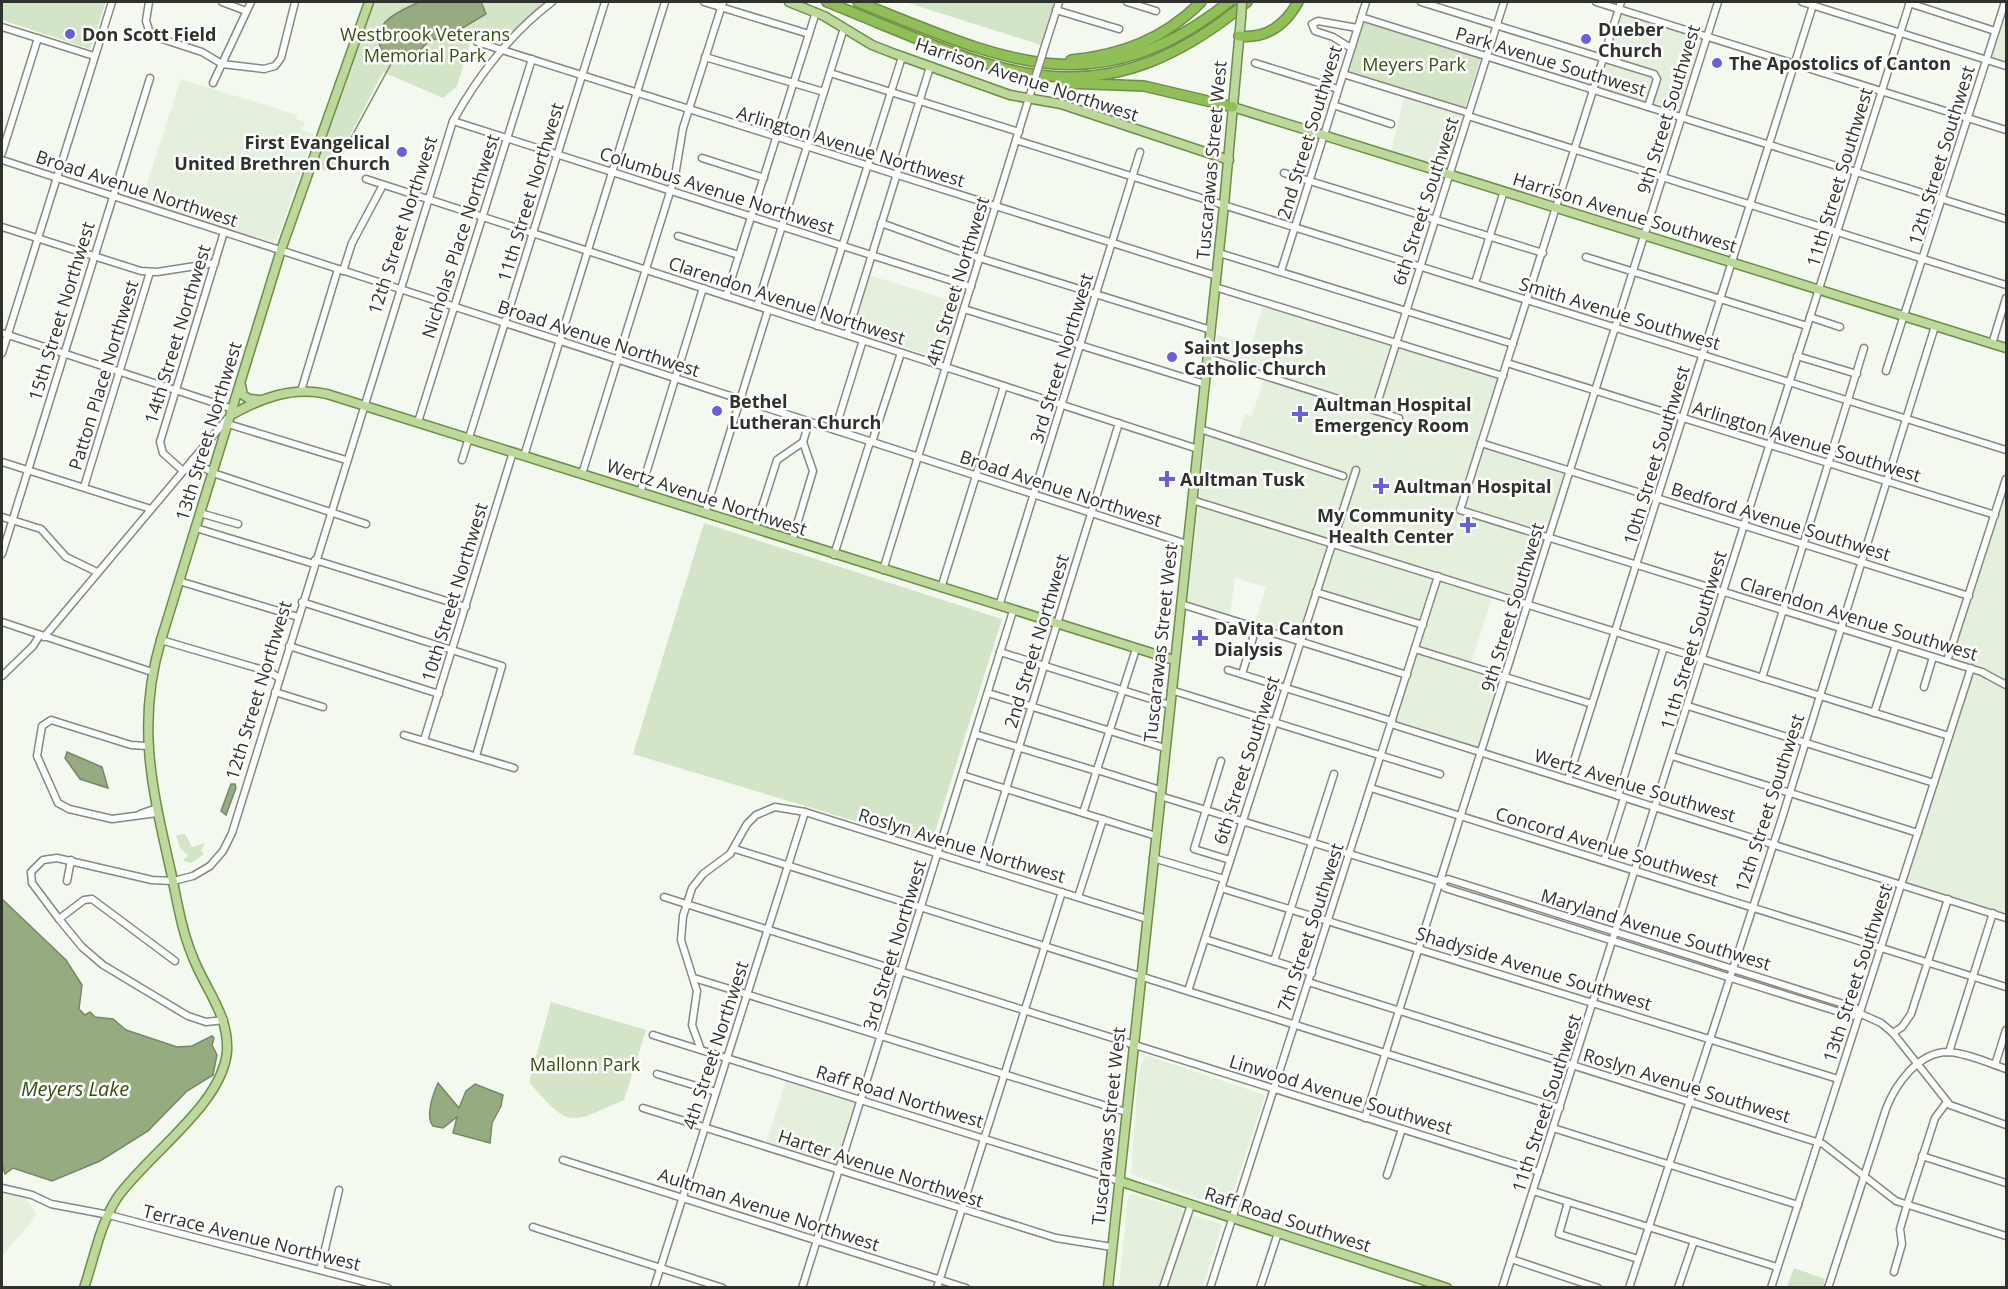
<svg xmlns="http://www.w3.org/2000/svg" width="2008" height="1289" viewBox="0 0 2008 1289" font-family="'Open Sans',sans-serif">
  <rect width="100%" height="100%" fill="#f3f9ee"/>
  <g fill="#e5efdd">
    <polygon points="2006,2 2006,63 1989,58"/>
    <polygon points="1621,14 1701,39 1678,114 1597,88"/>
    <polygon points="181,79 297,115 296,119 305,122 302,130 314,134 277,239 273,242 141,202"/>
    <polygon points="1404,97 1463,115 1446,170 1391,152"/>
    <polygon points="869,275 961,304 943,360 852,330"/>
    <polygon points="1263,305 1499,378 1477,445 1565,473 1525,601 1494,591 1471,663 1419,647 1426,624 1313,589 1297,637 1255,624 1266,587 1235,578 1230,615 1187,602 1206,437 1208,434 1236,443 1245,414 1252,416 1266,373 1214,356 1217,335 1251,345"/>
    <polygon points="2006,486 2006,681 1992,671 1951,659"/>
    <polygon points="1417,653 1500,679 1479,747 1396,721"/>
    <polygon points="1970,673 1991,679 2006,690 2006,917 1903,884"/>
    <polygon points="1145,1055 1265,1095 1230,1202 1222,1207 1131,1174 1138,1076"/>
    <polygon points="786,1081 856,1103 836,1165 766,1143"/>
    <polygon points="2,1193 26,1199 37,1215 2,1256"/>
    <polygon points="1132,1194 1182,1209 1184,1215 1160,1287 1119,1288 1128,1196"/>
    <polygon points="1192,1215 1222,1224 1203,1287 1166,1288"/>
  </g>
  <g fill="#d4e4c6">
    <polygon points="2,2 106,2 90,49 2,20"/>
    <polygon points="374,2 544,2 503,41 474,31 457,86 443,98 383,72 331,172 315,168"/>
    <polygon points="905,2 1055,2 1041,45"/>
    <polygon points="1362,21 1481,57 1465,108 1347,72"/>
    <polygon points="704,523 1002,619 931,844 633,754"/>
    <polygon points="185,834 192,847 205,843 201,850 204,854 191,863 183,861 188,855 180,848 176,835"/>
    <path d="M551 1002 646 1030 624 1100C568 1124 571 1130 529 1082Z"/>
    <polygon points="1794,1268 1825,1279 1823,1287 1787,1287"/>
  </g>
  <g fill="#96ac80" stroke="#778767" stroke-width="1.5">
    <path d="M419 2H481L486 14 459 30 428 42 417 53 394 63C387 60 384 56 381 49 370 21 401 11 419 2Z"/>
    <polygon points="67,752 102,767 108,788 80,779 65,758"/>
    <polygon points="231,784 235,784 236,788 226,815 221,811"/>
    <polygon points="2,899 66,960 82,985 79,1009 85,1015 90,1012 95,1017 113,1019 126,1030 177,1047 192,1046 212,1036 214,1038 212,1045 217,1055 213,1075 187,1091 148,1131 100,1161 52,1181 13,1168 5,1174 2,1164"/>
    <path d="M438 1083 459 1108 466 1091 475 1084 503 1095 501 1106 492 1123 490 1143 453 1133 457 1117 443 1128 433 1126C425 1116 433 1094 438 1083Z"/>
  </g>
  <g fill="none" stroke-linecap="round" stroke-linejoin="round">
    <polyline stroke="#778767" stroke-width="1.5" points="334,169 392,62"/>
    <defs>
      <g id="minor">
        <polyline points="149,2 146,21 149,30 156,37 202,52 222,64 264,69 275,66 281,58 295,2"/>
        <polyline points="222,2 246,11"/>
        <polyline points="704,2 809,34"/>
        <polyline points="1127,2 1156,11"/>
        <polyline points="1421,2 1654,74 1657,79 1648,107"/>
        <polyline points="1596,2 2006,130"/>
        <polyline points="1802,2 2006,66"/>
        <polyline points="1909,3 1995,31"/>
        <polyline points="1056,10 1119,29"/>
        <polyline points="1361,17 2006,219"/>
        <polyline points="2,27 94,56"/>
        <polyline points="477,42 1217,276"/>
        <polyline points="1351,48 1333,37 1315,31 1312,24 1318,21 1357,28"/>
        <polyline points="1044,49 1059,2"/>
        <polyline points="705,57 824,92"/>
        <polyline points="1255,63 1338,89"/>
        <polyline points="830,73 1019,132"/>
        <polyline points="1343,74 1469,113"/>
        <polyline points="213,83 251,2"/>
        <polyline points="1333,105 1391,124"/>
        <polyline points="1468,116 2006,285"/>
        <polyline points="453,121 971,287"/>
        <polyline points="1016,140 2006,450"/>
        <polyline points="2,153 38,38"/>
        <polyline points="702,158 764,178"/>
        <polyline points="2,160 1187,544"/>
        <polyline points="1284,173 1543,253"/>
        <polyline points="366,179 1198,449"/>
        <polyline points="881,223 970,255 1211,330"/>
        <polyline points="2,227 141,271 157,272 215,263"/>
        <polyline points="678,236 739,255"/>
        <polyline points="1219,253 1513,344"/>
        <polyline points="1586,257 1807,326"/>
        <polyline points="343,271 352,243 383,185"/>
        <polyline points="1281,271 1366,2"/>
        <polyline points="1475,283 1504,191"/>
        <polyline points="1215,287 1503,376"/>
        <polyline points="726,296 816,12"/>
        <polyline points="757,306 844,28"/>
        <polyline points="964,309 1205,384"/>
        <polyline points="1810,317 1840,327"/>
        <polyline points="817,326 902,57"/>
        <polyline points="2,333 233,409"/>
        <polyline points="847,335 930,67"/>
        <polyline points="1992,344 2006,298"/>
        <polyline points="2,353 112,2"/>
        <polyline points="1797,356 1857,374"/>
        <polyline points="1208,358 1399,418"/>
        <polyline points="1507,363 1995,515"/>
        <polyline points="1886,371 2005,2"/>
        <polyline points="301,391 338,269"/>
        <polyline points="1375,410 1504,2"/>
        <polyline points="418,422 532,59"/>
        <polyline points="228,424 346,460"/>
        <polyline points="1200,429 1343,476"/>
        <polyline points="835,430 863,340"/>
        <polyline points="872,442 901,353"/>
        <polyline points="1481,443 1969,596"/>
        <polyline points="524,456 665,2"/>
        <polyline points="192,460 213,473 366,524"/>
        <polyline points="462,460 605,2"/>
        <polyline points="2,462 151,509"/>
        <polyline points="183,471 163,453 160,442 224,232"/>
        <polyline points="582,474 675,176 683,128 723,2"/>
        <polyline points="84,487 150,272"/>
        <polyline points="640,493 703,288"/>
        <polyline points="1192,500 1949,736"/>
        <polyline points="1462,504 1621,2"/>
        <polyline points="1461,507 1460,510 1982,672 2006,685"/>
        <polyline points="200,513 238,524"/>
        <polyline points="705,513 768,310"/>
        <polyline points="2,517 41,529 66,557 97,572"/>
        <polyline points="196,528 314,564"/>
        <polyline points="755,529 777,460 803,442 809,422"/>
        <polyline points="792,541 813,471 803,442"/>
        <polyline points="2,554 150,78"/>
        <polyline points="834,555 870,442"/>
        <polyline points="315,560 466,607"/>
        <polyline points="883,570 1033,85"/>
        <polyline points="179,581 298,617"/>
        <polyline points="941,588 1004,386"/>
        <polyline points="1316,592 1423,625"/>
        <polyline points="302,602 502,666 476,756"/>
        <polyline points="1181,604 1407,675"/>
        <polyline points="999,606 1140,152"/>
        <polyline points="2,622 152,672"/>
        <polyline points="44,637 227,419"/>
        <polyline points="161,640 270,672 279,678"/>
        <polyline points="289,646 439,694"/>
        <polyline points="1415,649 1592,704"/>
        <polyline points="1000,652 1170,705"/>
        <polyline points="1947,661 2006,479"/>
        <polyline points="1228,670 1392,721"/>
        <polyline points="1242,674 1256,628"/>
        <polyline points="2,676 33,646 40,635"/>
        <polyline points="1762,678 1864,348"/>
        <polyline points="1924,687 1933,657"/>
        <polyline points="1171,690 1440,774"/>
        <polyline points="275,692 323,707"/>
        <polyline points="988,693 1165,748"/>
        <polyline points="1688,706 1934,783"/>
        <polyline points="1874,713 1896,645"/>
        <polyline points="1391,724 2006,918"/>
        <polyline points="975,734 1096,771"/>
        <polyline points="404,735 514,768"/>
        <polyline points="424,740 513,452"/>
        <polyline points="147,746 131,745 51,720 42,726 37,756 58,803 69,809 112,819 157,813"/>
        <polyline points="1672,756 1918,833"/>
        <polyline points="1221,761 1194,849 1230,860"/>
        <polyline points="1097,770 1160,790"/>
        <polyline points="962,775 1156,836"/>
        <polyline points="1568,780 1814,2"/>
        <polyline points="1371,788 2006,987"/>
        <polyline points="1160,796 1441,882 1448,879 1856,1008 1859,1013 1881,1023 1893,1033 1950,1105 2006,1125"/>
        <polyline points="1618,796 1664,647"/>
        <polyline points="1083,813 1136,649"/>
        <polyline points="140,814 157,808"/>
        <polyline points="735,849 1560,1108"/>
        <polyline points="1153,858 1224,879"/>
        <polyline points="1604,861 1624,798"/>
        <polyline points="982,867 1119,423"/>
        <polyline points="67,881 71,860"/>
        <polyline points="1441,882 1445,888 1852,1016 1859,1013"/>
        <polyline points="1221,888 1838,1079"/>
        <polyline points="664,897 1539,1172"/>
        <polyline points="1078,897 1103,819"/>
        <polyline points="59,919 84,900 92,899 175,961"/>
        <polyline points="1205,939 1312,973"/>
        <polyline points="1274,961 1334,774"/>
        <polyline points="694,978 1126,1112"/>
        <polyline points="1308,982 1823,1144 1896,1201 2006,1236"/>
        <polyline points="1188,991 1356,470"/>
        <path d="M224 1020 206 1022 188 1016 103 965 82 947 59 919 32 883 31 872 43 860 57 858 152 880 173 881 193 876 210 866 223 851 232 833 453 121C477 77 512 32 552 2"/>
        <polyline points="1893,1033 1902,1027 1911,1014 1948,899"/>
        <polyline points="653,1035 1119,1181"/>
        <polyline points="701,1050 692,1025 697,991 681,940 683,916 692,888 703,874 730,854 747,824 756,815 775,807 805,812 1147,919"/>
        <polyline points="1949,1052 1993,913"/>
        <polyline points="1995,1065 2006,1030"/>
        <polyline points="657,1074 716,1092"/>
        <polyline points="643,1108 1056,1238 1112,1247"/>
        <polyline points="1365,1118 1718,2"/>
        <polyline points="1553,1128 1798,1205"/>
        <polyline points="1922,1156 2006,1183"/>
        <polyline points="563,1160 966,1288"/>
        <polyline points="1387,1175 1402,1129"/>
        <polyline points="2,1188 32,1195 51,1204 109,1215 388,1288"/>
        <polyline points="1533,1191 1777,1267"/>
        <polyline points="1568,1202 1559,1234 1638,1259"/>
        <polyline points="533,1227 723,1288"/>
        <polyline points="1511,1259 1598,1288"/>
        <polyline points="320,1270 339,1190"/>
        <polyline points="1894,1272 1902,1244 1900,1229 1907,1205 1935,1118 1947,1102"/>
        <polyline points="654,1288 805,812"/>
        <polyline points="802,1288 1013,611"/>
        <polyline points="937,1288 1062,892"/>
        <polyline points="1163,1288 1191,1205"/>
        <polyline points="1210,1288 1438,576"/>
        <polyline points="1260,1288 1278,1233"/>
        <polyline points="1502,1288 1910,2"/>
        <polyline points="1629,1288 1782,818 1935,326"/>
        <polyline points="1678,1288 1694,1241"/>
        <polyline points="1771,1288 1971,668"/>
        <path d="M1828 1288 1886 1109C1895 1085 1918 1052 1948 1052 1967 1053 1989 1063 2006 1069"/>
      </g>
      <g id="major">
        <polyline points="789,2 824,16 872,45 895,54 1010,95 1061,104 1229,160"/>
        <polyline points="1233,107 2006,348"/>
        <polyline points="241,385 243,395 249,399 260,400"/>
        <path d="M231 415C261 398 293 386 327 394L1174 660"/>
        <polyline points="1119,1181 1447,1288"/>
        <path d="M84 1288C94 1259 100 1224 117 1198 147 1155 223 1104 227 1051 229 1014 204 988 192 955 181 928 177 900 171 872 152 789 136 723 161 640L281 250 369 2"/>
        <polyline points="1108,1288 1224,205 1241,18"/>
      </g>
      <g id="highway">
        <path d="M827 2C991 67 1091 132 1247 2"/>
        <path d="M858 2C1000 58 1093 109 1229 2"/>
        <path d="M1239 36C1267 39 1285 25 1298 2"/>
        <path d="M1071 60C1122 55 1164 39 1201 2"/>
        <polyline points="1064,83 1144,86 1233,107"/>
      </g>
    </defs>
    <use href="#minor" stroke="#848980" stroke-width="9"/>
    <use href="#major" stroke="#6e8d49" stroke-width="11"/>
    <use href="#highway" stroke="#6e8d49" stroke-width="12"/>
    <use href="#minor" stroke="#fff" stroke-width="6"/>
    <use href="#major" stroke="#bcd99b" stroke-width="8"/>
    <use href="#highway" stroke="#90bf58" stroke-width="9"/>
    <defs>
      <polyline id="minor-bridge" points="1033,85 1044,49"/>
      <polyline id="major-bridge" points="1241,18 1242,2"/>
    </defs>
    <use href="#minor-bridge" stroke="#848980" stroke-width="9" stroke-linecap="butt"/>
    <use href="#major-bridge" stroke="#6e8d49" stroke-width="11" stroke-linecap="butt"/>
    <use href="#minor-bridge" stroke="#fff" stroke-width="6"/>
    <use href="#major-bridge" stroke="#bcd99b" stroke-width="8"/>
  </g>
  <g fill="#6760da" stroke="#fff" stroke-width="2">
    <circle cx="70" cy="34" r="6"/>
    <circle cx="1586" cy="39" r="6"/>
    <circle cx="1717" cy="63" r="6"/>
    <circle cx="402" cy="152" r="6"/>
    <circle cx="1172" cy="357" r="6"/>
    <circle cx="717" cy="411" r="6"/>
    <path d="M1297 405h6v6h6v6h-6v6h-6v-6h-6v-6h6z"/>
    <path d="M1164 470h6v6h6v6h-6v6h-6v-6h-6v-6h6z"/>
    <path d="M1378 477h6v6h6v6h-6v6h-6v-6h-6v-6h6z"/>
    <path d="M1465 516h6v6h6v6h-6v6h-6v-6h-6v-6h6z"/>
    <path d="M1197 629h6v6h6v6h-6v6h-6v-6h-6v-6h6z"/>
  </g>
  <g text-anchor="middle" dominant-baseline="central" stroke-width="5" stroke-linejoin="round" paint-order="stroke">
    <g font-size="18" font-weight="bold" fill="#2f312d" stroke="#fff" text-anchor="start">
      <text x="1598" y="29">Dueber<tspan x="1598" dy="21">Church</tspan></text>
      <text x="82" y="34">Don Scott Field</text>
      <text x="1729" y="63">The Apostolics of Canton</text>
      <text x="390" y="142" text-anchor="end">First Evangelical<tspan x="390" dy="21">United Brethren Church</tspan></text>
      <text x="1184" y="347">Saint Josephs<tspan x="1184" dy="21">Catholic Church</tspan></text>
      <text x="729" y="401">Bethel<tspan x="729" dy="21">Lutheran Church</tspan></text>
      <text x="1314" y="404">Aultman Hospital<tspan x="1314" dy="21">Emergency Room</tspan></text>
      <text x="1180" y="479">Aultman Tusk</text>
      <text x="1394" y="486">Aultman Hospital</text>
      <text x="1454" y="515" text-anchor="end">My Community<tspan x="1454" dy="21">Health Center</tspan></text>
      <text x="1214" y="628">DaVita Canton<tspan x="1214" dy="21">Dialysis</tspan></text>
    </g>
    <g font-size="18" fill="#35500e" stroke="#fff">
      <text x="425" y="34">Westbrook Veterans<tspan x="425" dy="21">Memorial Park</tspan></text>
      <text x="1414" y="64">Meyers Park</text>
      <text x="585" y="1064">Mallonn Park</text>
    </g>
    <g font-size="18" fill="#2f312d" stroke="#fff">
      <text transform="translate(1551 61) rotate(17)">Park Avenue Southwest</text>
      <text transform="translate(1027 79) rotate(18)">Harrison Avenue Northwest</text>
      <text transform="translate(1668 109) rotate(-73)">9th Street Southwest</text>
      <text transform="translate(1309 132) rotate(-73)">2nd Street Southwest</text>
      <text transform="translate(851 146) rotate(17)">Arlington Avenue Northwest</text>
      <text transform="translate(1941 155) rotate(-73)">12th Street Southwest</text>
      <text transform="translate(1211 160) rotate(-85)">Tuscarawas Street West</text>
      <text transform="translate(1839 177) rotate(-73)">11th Street Southwest</text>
      <text transform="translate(137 188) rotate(18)">Broad Avenue Northwest</text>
      <text transform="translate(717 190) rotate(18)">Columbus Avenue Northwest</text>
      <text transform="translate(530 192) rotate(-73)">11th Street Northwest</text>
      <text transform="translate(1425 201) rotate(-72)">6th Street Southwest</text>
      <text transform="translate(1625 212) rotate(17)">Harrison Avenue Southwest</text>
      <text transform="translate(402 225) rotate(-72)">12th Street Northwest</text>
      <text transform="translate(460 236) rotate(-72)">Nicholas Place Northwest</text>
      <text transform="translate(957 281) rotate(-73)">4th Street Northwest</text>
      <text transform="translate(787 300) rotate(18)">Clarendon Avenue Northwest</text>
      <text transform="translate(61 311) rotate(-73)">15th Street Northwest</text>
      <text transform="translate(1620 313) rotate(17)">Smith Avenue Southwest</text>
      <text transform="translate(177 334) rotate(-73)">14th Street Northwest</text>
      <text transform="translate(599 338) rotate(18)">Broad Avenue Northwest</text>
      <text transform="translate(1061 358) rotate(-73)">3rd Street Northwest</text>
      <text transform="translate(103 375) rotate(-73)">Patton Place Northwest</text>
      <text transform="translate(208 431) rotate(-73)">13th Street Northwest</text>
      <text transform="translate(1807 441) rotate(17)">Arlington Avenue Southwest</text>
      <text transform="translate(1656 455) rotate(-73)">10th Street Southwest</text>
      <text transform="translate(1061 488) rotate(18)">Broad Avenue Northwest</text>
      <text transform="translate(707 497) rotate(18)">Wertz Avenue Northwest</text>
      <text transform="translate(1781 521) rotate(17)">Bedford Avenue Southwest</text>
      <text transform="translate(454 592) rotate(-73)">10th Street Northwest</text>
      <text transform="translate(1512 607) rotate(-73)">9th Street Southwest</text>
      <text transform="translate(1859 618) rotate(17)">Clarendon Avenue Southwest</text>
      <text transform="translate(1693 640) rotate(-73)">11th Street Southwest</text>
      <text transform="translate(1036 641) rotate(-73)">2nd Street Northwest</text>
      <text transform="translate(1160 643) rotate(-84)">Tuscarawas Street West</text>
      <text transform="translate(258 690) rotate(-73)">12th Street Northwest</text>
      <text transform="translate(1246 760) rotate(-72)">6th Street Southwest</text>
      <text transform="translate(1635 785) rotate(17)">Wertz Avenue Southwest</text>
      <text transform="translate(1769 803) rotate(-72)">12th Street Southwest</text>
      <text transform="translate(962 845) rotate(17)">Roslyn Avenue Northwest</text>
      <text transform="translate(1607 846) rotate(17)">Concord Avenue Southwest</text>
      <text transform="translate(1310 927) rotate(-72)">7th Street Southwest</text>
      <text transform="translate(1656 929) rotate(17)">Maryland Avenue Southwest</text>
      <text transform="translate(894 945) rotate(-73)">3rd Street Northwest</text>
      <text transform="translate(1534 968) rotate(17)">Shadyside Avenue Southwest</text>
      <text transform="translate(1857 973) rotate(-72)">13th Street Southwest</text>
      <text transform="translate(715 1045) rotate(-72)">4th Street Northwest</text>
      <text transform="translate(1687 1085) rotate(17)">Roslyn Avenue Southwest</text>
      <text transform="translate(1341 1094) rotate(17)">Linwood Avenue Southwest</text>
      <text transform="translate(900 1096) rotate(17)">Raff Road Northwest</text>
      <text transform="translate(1546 1103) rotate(-72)">11th Street Southwest</text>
      <text transform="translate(1108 1126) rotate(-84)">Tuscarawas Street West</text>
      <text transform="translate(881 1168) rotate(18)">Harter Avenue Northwest</text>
      <text transform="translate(769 1209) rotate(18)">Aultman Avenue Northwest</text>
      <text transform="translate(1288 1219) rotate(18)">Raff Road Southwest</text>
      <text transform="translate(252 1237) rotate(14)">Terrace Avenue Northwest</text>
    </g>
    <g font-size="20" font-style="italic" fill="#334d0a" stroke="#fff">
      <text x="75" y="1088">Meyers Lake</text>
    </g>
  </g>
  <rect width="2008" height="1289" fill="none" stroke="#2f312d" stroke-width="6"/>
</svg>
